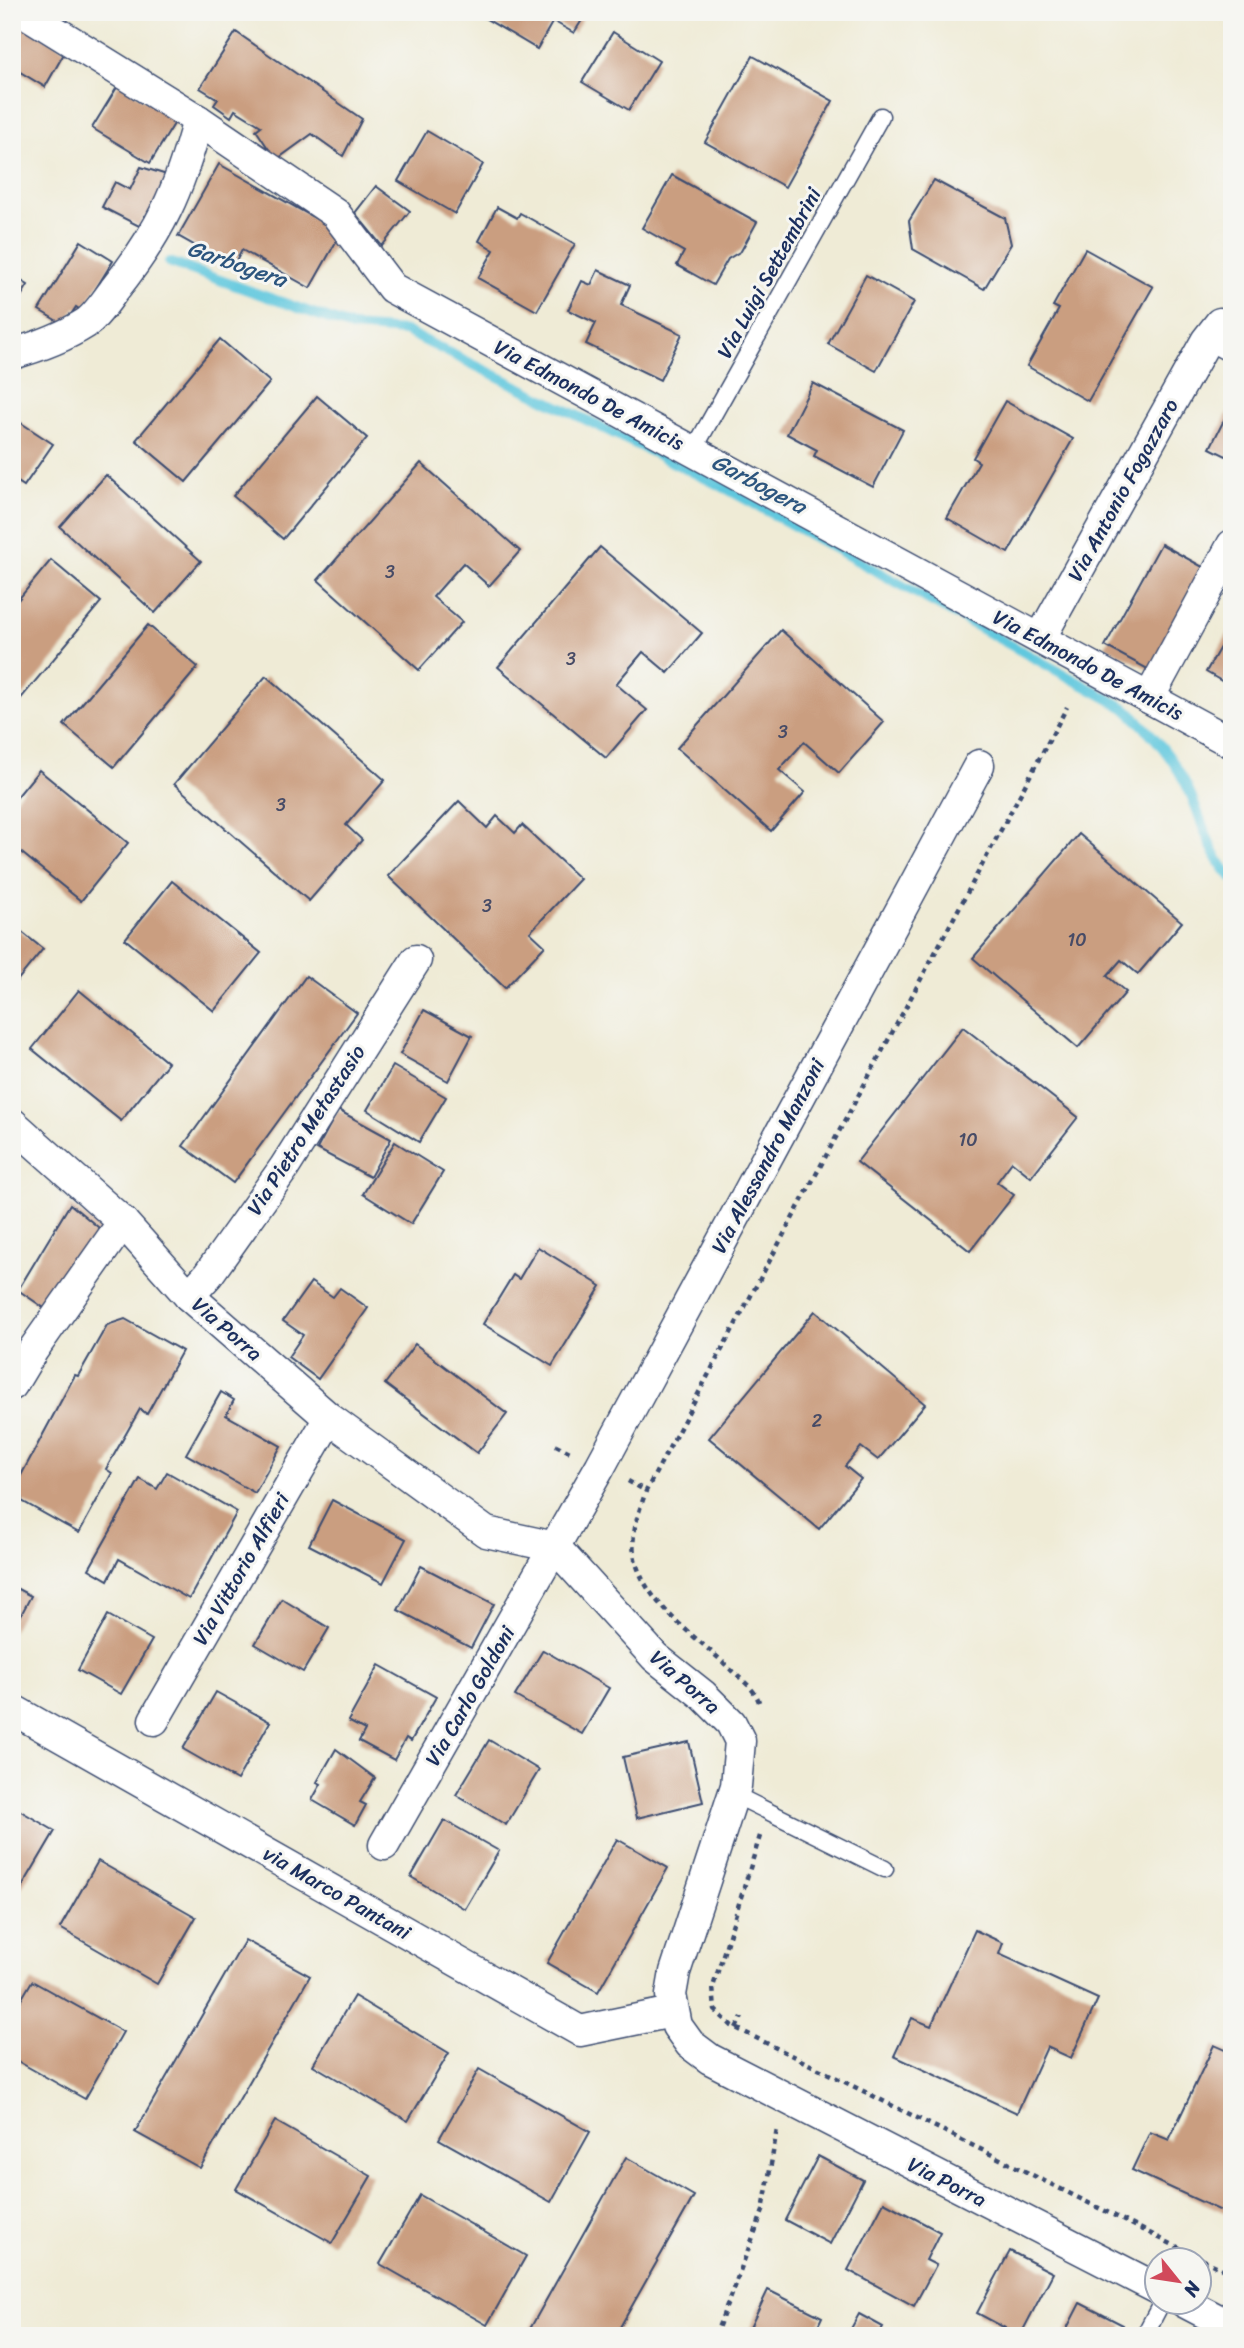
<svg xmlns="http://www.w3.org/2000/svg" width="1244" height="2348" viewBox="0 0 1244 2348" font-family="Sriracha,sans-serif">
  <rect width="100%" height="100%" fill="#f6f6f2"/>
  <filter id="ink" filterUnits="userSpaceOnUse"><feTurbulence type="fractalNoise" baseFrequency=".0143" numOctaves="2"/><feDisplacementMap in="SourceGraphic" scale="14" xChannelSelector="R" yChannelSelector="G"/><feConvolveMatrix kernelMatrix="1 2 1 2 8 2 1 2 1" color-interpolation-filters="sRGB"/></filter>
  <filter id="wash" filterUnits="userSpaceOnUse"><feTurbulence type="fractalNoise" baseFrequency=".00686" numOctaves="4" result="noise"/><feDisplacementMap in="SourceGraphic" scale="28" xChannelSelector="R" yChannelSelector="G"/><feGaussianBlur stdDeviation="1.57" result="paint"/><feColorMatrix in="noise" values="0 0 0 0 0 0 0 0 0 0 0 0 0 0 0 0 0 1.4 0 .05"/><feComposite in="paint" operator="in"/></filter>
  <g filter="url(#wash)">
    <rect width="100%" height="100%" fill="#efebd6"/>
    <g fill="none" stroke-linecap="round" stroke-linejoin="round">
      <path stroke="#61c8de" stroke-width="10" d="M169 262 352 327 405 331 729 490 1125 708C1153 734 1176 760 1191 795 1203 823 1210 856 1232 878"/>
    </g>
    <g id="blocks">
      <g fill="#ca9e80">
        <polygon points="479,12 587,12 574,33 553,21 537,49 478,14"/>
        <polygon points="12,18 66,50 45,87 12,67"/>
        <polygon points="236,32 362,119 343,156 312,134 276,160 256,130 261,126 235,110 231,117 214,105 218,99 200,88"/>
        <polygon points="613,32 659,61 629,110 582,82"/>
        <polygon points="753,56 833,101 785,187 705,142"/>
        <polygon points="119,84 177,119 150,163 92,128"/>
        <polygon points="427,131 483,164 455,214 398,181"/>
        <polygon points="219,164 341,233 310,288 242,250 233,267 178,236"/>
        <polygon points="141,167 167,175 154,218 145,216 139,226 102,207 115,182 130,190"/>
        <polygon points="672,175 757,222 741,251 728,259 713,285 677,265 684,252 642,228"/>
        <polygon points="934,180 1005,218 1011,244 984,289 913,249 909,221"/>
        <polygon points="376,186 410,211 382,246 355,213"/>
        <polygon points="497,207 517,218 520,213 575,244 537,311 478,278 494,250 479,241"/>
        <polygon points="81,241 113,261 82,311 76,307 64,325 39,310"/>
        <polygon points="1085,249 1153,287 1088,401 1027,366 1059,309 1053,306"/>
        <polygon points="598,270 630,285 621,305 682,334 660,380 586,344 596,323 568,310 582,281 591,285"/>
        <polygon points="12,275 28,285 12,311"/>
        <polygon points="866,275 914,302 876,371 828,344"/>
        <polygon points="220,339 270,382 186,482 136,440"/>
        <polygon points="813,383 903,430 873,487 814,456 817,450 787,434"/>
        <polygon points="317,396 367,438 283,539 233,496"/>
        <polygon points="1005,401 1073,439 1008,553 947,518 979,462 973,458"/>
        <polygon points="1232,404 1232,459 1210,448"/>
        <polygon points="12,417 53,444 24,486 12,478"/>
        <polygon points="421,463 520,551 489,586 463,563 433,597 462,622 419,670 318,580"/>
        <polygon points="106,475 201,561 155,613 60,527"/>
        <polygon points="1161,544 1210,571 1155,673 1105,646"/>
        <polygon points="600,547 702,633 668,673 643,652 616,684 647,710 606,758 498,667"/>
        <polygon points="51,560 101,602 18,702 12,698 12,607"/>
        <polygon points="148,625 198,667 114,767 64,725"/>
        <polygon points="1232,626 1232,687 1206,672"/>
        <polygon points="781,630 884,722 839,773 804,742 779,770 805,792 771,831 677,748"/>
        <polygon points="266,676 385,780 346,825 362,840 309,901 174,784"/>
        <polygon points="39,770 128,843 81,901 12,845 12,803"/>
        <polygon points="459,801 487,828 497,816 515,833 522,825 580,879 530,932 545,946 505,988 388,876"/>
        <polygon points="1079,834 1182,922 1138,974 1121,960 1107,976 1126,992 1078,1048 973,958"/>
        <polygon points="172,881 261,953 214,1011 125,939"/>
        <polygon points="12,924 43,949 12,987"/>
        <polygon points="306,976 357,1013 233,1183 183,1146"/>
        <polygon points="79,990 168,1063 121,1121 32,1049"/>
        <polygon points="424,1010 472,1036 448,1081 400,1054"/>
        <polygon points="963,1027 1078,1117 1031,1177 1012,1162 997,1182 1014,1195 970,1251 857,1162"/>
        <polygon points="393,1066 446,1097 419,1142 367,1110"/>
        <polygon points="338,1110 391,1139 370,1177 317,1149"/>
        <polygon points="395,1142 443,1172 411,1224 363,1194"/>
        <polygon points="70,1204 104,1232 53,1314 18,1290"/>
        <polygon points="538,1247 601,1286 552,1366 483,1324 513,1275 519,1279"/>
        <polygon points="311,1282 333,1297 340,1288 368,1308 318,1379 288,1357 303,1335 283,1321"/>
        <polygon points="815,1311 925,1404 878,1460 861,1447 845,1466 861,1479 819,1529 709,1438"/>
        <polygon points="125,1319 182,1351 147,1414 140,1409 106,1469 112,1473 79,1533 22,1501 18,1481 75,1375 78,1376 107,1325"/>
        <polygon points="415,1344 507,1414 477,1453 385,1384"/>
        <polygon points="221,1392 234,1400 226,1415 281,1446 255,1493 186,1454"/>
        <polygon points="167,1472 237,1512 189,1599 119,1559 108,1580 89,1569 140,1479 157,1489"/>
        <polygon points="332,1500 406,1539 383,1583 309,1545"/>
        <polygon points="421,1566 494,1604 471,1648 398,1610"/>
        <polygon points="12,1586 31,1596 12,1632"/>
        <polygon points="282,1599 329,1628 303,1672 255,1644"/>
        <polygon points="108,1615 152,1640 121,1694 78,1670"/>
        <polygon points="543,1650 609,1688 582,1734 515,1696"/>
        <polygon points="379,1665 436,1697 411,1741 406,1738 394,1760 359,1741 365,1730 348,1721"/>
        <polygon points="216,1692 270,1722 237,1780 183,1749"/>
        <polygon points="489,1740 539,1770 506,1825 456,1795"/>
        <polygon points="689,1742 703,1802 637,1818 623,1757"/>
        <polygon points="336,1749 375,1778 360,1802 366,1805 355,1825 312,1800 321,1784 317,1782"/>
        <polygon points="12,1806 55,1831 12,1904"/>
        <polygon points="444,1820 499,1851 465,1909 411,1877"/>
        <polygon points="617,1839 668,1868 598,1992 547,1963"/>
        <polygon points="98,1861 196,1917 157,1984 60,1928"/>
        <polygon points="975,1930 1003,1943 999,1954 1098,1999 1071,2058 1047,2047 1017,2113 894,2056 912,2018 931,2026"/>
        <polygon points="245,1940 310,1976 200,2168 135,2132"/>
        <polygon points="32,1981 123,2032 85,2099 12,2058 12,2015"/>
        <polygon points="354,1996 449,2053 408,2121 313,2065"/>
        <polygon points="1214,2045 1232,2053 1232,2216 1132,2170 1150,2132 1169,2140"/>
        <polygon points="479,2069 590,2132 551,2202 439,2139"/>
        <polygon points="275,2121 371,2176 332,2243 236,2189"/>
        <polygon points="818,2156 863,2180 830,2244 785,2220"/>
        <polygon points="626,2157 694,2196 615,2336 526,2336"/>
        <polygon points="420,2195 526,2256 487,2325 380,2264"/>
        <polygon points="884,2202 940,2232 926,2260 936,2265 914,2306 848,2270"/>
        <polygon points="1010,2251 1053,2273 1020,2336 977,2313"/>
        <polygon points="768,2290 822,2317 813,2336 746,2336"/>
        <polygon points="1080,2303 1123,2325 1118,2336 1063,2336"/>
        <polygon points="859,2314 883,2327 878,2336 847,2336"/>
      </g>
    </g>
  </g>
  <g filter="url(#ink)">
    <use href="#blocks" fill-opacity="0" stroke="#3b4b70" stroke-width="2"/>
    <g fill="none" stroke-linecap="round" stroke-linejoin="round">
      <defs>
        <g id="service">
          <polyline points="1206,341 1232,355"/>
          <polyline points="693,451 881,116"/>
          <polyline points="733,1794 885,1869"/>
          <polyline points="1144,2336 1162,2302"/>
        </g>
        <g id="minor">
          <polyline points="24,12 198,120 335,213 392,288 1232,743"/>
          <path d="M12 354C37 347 64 337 86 323 96 316 106 301 114 290 160 233 179 191 198 120"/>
          <polyline points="1040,639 1206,341 1220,323"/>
          <polyline points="1149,698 1232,545"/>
          <polyline points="12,1123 123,1222 189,1296 329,1418 486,1532 555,1547 655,1657 703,1695 731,1723 740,1741 736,1786 675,1972 671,1995 677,2026 690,2044 710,2059 1156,2288"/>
          <polyline points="189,1296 208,1275 284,1168 416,960"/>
          <polyline points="12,1385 33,1350 123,1222"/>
          <polyline points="12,1709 580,2031 672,2012"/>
          <polyline points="154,1720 329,1418"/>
          <polyline points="384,1845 600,1467 979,765"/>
          <polyline points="1184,2302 1232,2327"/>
        </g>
      </defs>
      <use href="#service" stroke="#3b4b70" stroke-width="19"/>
      <use href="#minor" stroke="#3b4b70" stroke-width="33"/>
      <g stroke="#3b4b70" stroke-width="4.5" stroke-dasharray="5 5" stroke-linecap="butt">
        <polyline points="556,1445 572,1453"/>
        <polyline points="628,1481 646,1491"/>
        <path d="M759 1702C755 1689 741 1679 731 1670 698 1636 643 1605 634 1554 631 1533 639 1511 646 1491L1067 707"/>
        <polyline points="760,1836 713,1987 715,2010 732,2026 1232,2274"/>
        <polyline points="736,2028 742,2017"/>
        <polyline points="715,2336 763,2211 777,2129"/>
      </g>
      <use href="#service" stroke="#fff" stroke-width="16"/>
      <use href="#minor" stroke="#fff" stroke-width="30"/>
    </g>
  </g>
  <g text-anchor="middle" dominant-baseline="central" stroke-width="6" stroke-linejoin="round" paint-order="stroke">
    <g font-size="18" fill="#474b66">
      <text x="390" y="572">3</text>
      <text x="571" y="659">3</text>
      <text x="783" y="732">3</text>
      <text x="281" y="805">3</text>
      <text x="487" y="906">3</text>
      <text x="1077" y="940">10</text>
      <text x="968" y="1140">10</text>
      <text x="817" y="1421">2</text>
    </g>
    <g font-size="21" fill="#1b2f5e" stroke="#f6f6f2">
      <text transform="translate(769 273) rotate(-61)">Via Luigi Settembrini</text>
      <text transform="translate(589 395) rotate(28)">Via Edmondo De Amicis</text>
      <text transform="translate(1123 490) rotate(-61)">Via Antonio Fogazzaro</text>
      <text transform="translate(1088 665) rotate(28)">Via Edmondo De Amicis</text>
      <text transform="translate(306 1130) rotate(-57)">Via Pietro Metastasio</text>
      <text transform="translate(768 1156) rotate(-62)">Via Alessandro Manzoni</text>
      <text transform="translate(227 1329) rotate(41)">Via Porra</text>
      <text transform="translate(241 1569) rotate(-60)">Via Vittorio Alfieri</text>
      <text transform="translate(685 1682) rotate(41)">Via Porra</text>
      <text transform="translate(470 1696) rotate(-60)">Via Carlo Goldoni</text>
      <text transform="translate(337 1893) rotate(30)">via Marco Pantani</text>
      <text transform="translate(947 2182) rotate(27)">Via Porra</text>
    </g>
    <g font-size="23" font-style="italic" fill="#2c557e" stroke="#f6f6f2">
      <text transform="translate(237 264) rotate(19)">Garbogera</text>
      <text transform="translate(759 484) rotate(28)">Garbogera</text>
    </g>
  </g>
  <rect width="1244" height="2348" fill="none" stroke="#f6f6f2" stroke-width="42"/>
  <g transform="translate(1178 2281) rotate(120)"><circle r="33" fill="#f6f6f2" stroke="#9ea6b7" stroke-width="2"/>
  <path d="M0-5L12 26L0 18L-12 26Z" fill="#d1495b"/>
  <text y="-10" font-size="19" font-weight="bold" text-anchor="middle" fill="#1b2f5e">N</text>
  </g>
</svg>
